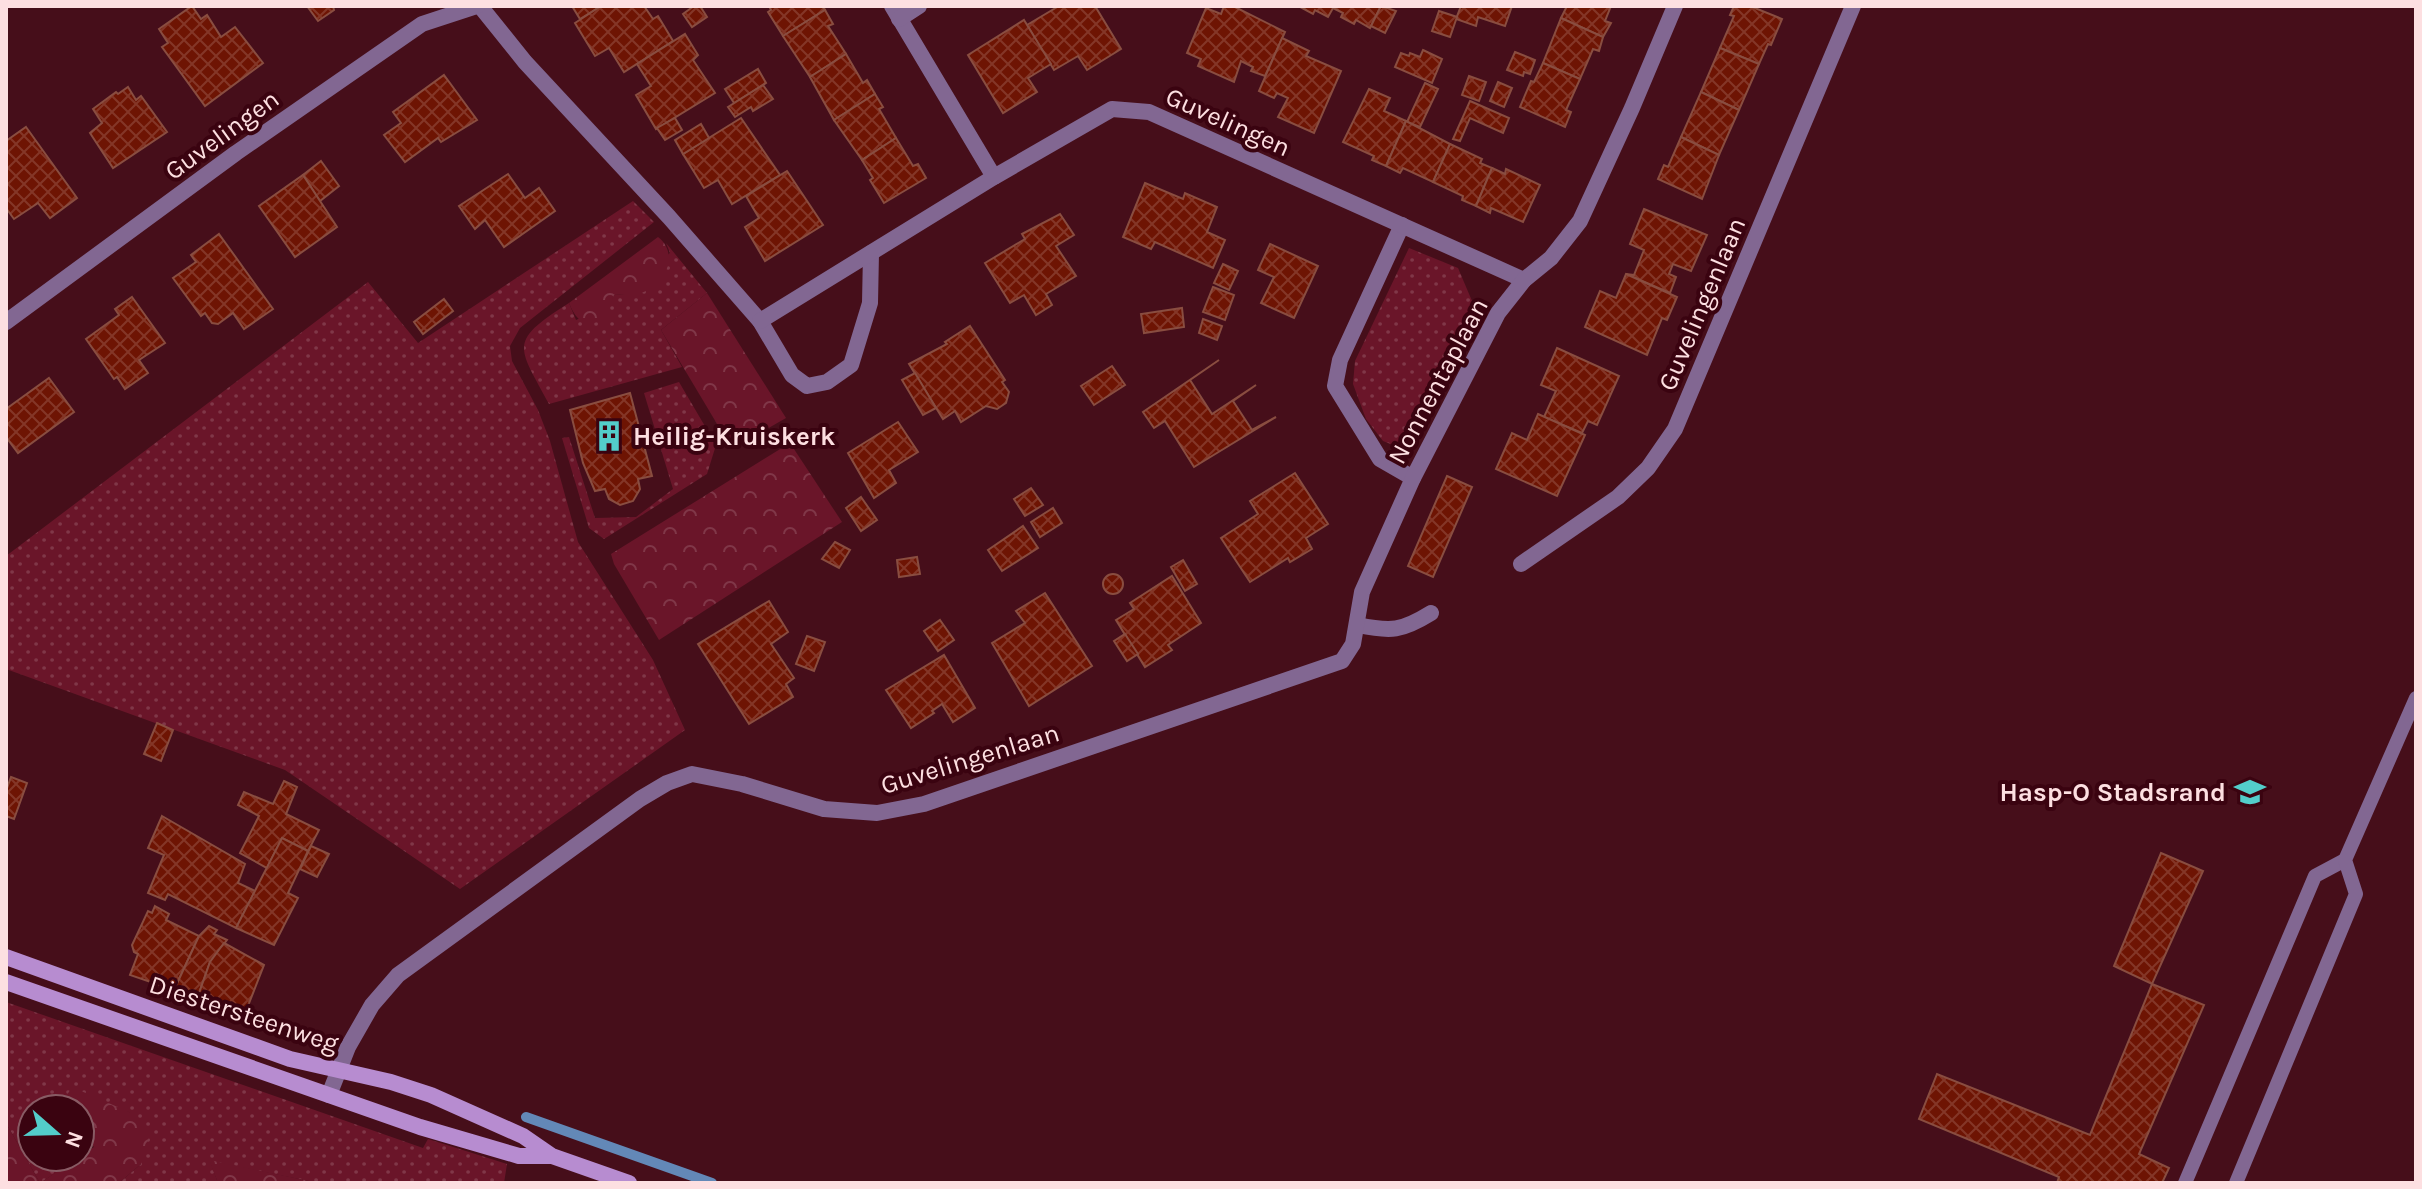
<svg xmlns="http://www.w3.org/2000/svg" width="2422" height="1189" viewBox="0 0 2422 1189" font-family="Karla,sans-serif">
  <defs>
    <pattern id="grass-dots" width="8" height="8" patternUnits="userSpaceOnUse" patternTransform="scale(2)"><rect width="8" height="8" fill="#6a1529"/><path d="M2 2h.1M6 6h.1" fill="none" stroke="#803748" stroke-width="1.8" stroke-linecap="round"/></pattern>
    <pattern id="forest-crowns" width="20" height="18" patternUnits="userSpaceOnUse" patternTransform="scale(2)"><rect width="20" height="18" fill="#6a1529"/><path d="M2 6a3 3 0 1 1 6 0M12 15a3 3 0 1 1 6 0" fill="none" stroke="#803748"/></pattern>
    <pattern id="building-cross-hatch" width="8" height="8" patternUnits="userSpaceOnUse" patternTransform="scale(2)"><rect width="8" height="8" fill="#6e1403"/><path d="M0 0l8 8M0 8l8-8" fill="none" stroke="#843627"/></pattern>
  </defs>
  <rect width="100%" height="100%" fill="#460e1a"/>
  <g fill="url(#grass-dots)">
    <polygon points="633,201 654,222 520,328 510,346 512,361 538,410 550,441 578,542 653,660 685,730 460,889 285,770 6,669 6,556 368,282 418,343"/>
    <path d="M666 243 707 293 661 330 682 367 549 404C518 346 507 342 569 303L576 320 610 304 614 295 625 294 670 253Z"/>
    <polygon points="1409,248 1458,268 1475,308 1412,444 1403,449 1383,441 1366,419 1353,384 1355,361"/>
    <polygon points="679,382 716,445 707,474 604,539 589,528 562,438 569,437 595,518 636,517 673,489 644,393"/>
    <polygon points="6,1002 423,1148 428,1139 507,1164 504,1183 319,1183 210,1161 218,1183 119,1183 141,1164 129,1112 62,1103 66,1109 32,1109 32,1157 80,1157 40,1183 6,1123"/>
  </g>
  <g fill="url(#forest-crowns)">
    <path d="M658 237C681 255 664 286 641 293 633 295 622 294 614 295L606 319C585 328 577 322 569 303Z"/>
    <polygon points="707,293 786,418 732,449 661,330"/>
    <polygon points="790,443 842,522 659,640 614,564 611,554"/>
    <polygon points="72,1087 129,1112 149,1137 141,1164 119,1183 40,1183 94,1147 80,1128 80,1109 66,1109 62,1103"/>
    <polygon points="6,1123 40,1183 6,1183"/>
    <polygon points="209,1160 319,1183 218,1183"/>
  </g>
  <g fill="none" stroke-linecap="round" stroke-linejoin="round">
    <polyline stroke="#6388b7" stroke-width="10" points="526,1117 712,1183"/>
  </g>
  <g fill="url(#building-cross-hatch)" stroke="#894d40" stroke-width="2">
    <polygon points="192,6 201,19 207,15 221,37 235,27 263,63 205,106 162,47 168,43 159,29"/>
    <polygon points="307,6 333,6 334,10 318,21"/>
    <polygon points="572,6 601,6 580,19"/>
    <polygon points="601,6 644,6 653,19 658,16 673,41 624,72 609,48 595,56 575,23"/>
    <polygon points="694,6 700,6 707,17 692,27 683,14"/>
    <polygon points="769,6 822,6 825,10 783,36 768,12 771,10"/>
    <polygon points="1059,6 1095,6 1121,49 1087,70 1078,56 1054,70 1027,25"/>
    <polygon points="1224,6 1233,6 1285,32 1265,76 1251,71 1253,67 1241,61 1234,82 1198,66 1201,59 1187,53 1206,8 1221,14"/>
    <polygon points="1381,6 1370,28 1356,20 1354,24 1341,17 1343,13 1333,8 1328,17 1315,10 1313,14 1300,7"/>
    <polygon points="1381,6 1396,11 1385,33 1371,26"/>
    <polygon points="1461,6 1512,6 1505,26 1478,17 1476,26 1456,19"/>
    <polygon points="1567,6 1611,6 1605,21 1611,23 1603,37 1561,18"/>
    <polygon points="1734,6 1750,6 1782,19 1771,45 1768,44 1759,64 1720,48 1734,16 1730,15"/>
    <polygon points="825,10 833,24 828,26 846,54 810,77 783,36"/>
    <polygon points="1439,11 1457,17 1450,37 1432,31"/>
    <polygon points="1561,18 1603,37 1599,51 1593,49 1580,79 1543,63"/>
    <polygon points="1024,20 1051,64 1028,78 1037,92 1003,113 968,55"/>
    <polygon points="685,34 698,55 693,60 715,93 656,129 636,95 651,86 637,64"/>
    <polygon points="1282,38 1309,51 1306,56 1341,71 1314,133 1278,117 1288,98 1277,93 1274,98 1259,91"/>
    <polygon points="1720,48 1759,64 1739,110 1701,92"/>
    <polygon points="1423,50 1442,59 1432,83 1395,67 1401,53 1409,56 1410,53 1420,57"/>
    <polygon points="1515,52 1535,60 1530,74 1524,72 1523,76 1507,70"/>
    <polygon points="846,54 863,83 867,80 875,94 834,120 810,77"/>
    <polygon points="1543,63 1580,79 1566,110 1571,112 1565,127 1520,107 1531,81 1534,82"/>
    <polygon points="758,69 766,83 734,103 725,89"/>
    <polygon points="444,75 477,120 441,142 438,138 405,162 384,135 401,123 393,112"/>
    <polygon points="1469,76 1486,82 1479,101 1462,95"/>
    <polygon points="1498,82 1512,88 1504,107 1490,101"/>
    <polygon points="1425,83 1438,89 1420,127 1407,122"/>
    <polygon points="763,85 773,99 753,111 751,107 735,117 728,107"/>
    <polygon points="128,87 136,100 141,96 167,132 113,168 90,133 102,123 93,109 116,92 118,94"/>
    <polygon points="1369,89 1390,98 1384,111 1406,121 1386,166 1372,160 1374,156 1343,142"/>
    <polygon points="1701,92 1739,110 1719,155 1681,137"/>
    <polygon points="875,94 883,107 879,109 896,138 862,160 834,120"/>
    <polygon points="1470,101 1509,118 1503,133 1470,118 1460,141 1453,139"/>
    <polygon points="675,118 682,130 665,140 657,128"/>
    <polygon points="741,118 780,175 732,204 718,180 704,188 683,154"/>
    <polygon points="1406,121 1450,144 1433,182 1403,168 1400,173 1386,166"/>
    <polygon points="701,124 709,138 683,154 675,140"/>
    <polygon points="26,127 77,198 50,218 38,203 14,219 6,208 6,141"/>
    <polygon points="1681,137 1719,155 1702,199 1658,179 1664,165 1668,167"/>
    <polygon points="896,138 913,166 918,164 926,178 884,203 870,180 873,178 862,160"/>
    <polygon points="1450,144 1482,159 1480,163 1492,168 1476,206 1462,200 1463,196 1433,182"/>
    <polygon points="321,161 339,186 320,201 303,175"/>
    <polygon points="1492,168 1505,174 1506,169 1540,185 1523,222 1491,208 1490,213 1476,206"/>
    <polygon points="787,171 823,225 765,261 745,227 759,218 746,196"/>
    <polygon points="508,174 525,198 539,188 555,211 504,247 485,220 475,229 459,206"/>
    <polygon points="303,175 337,227 295,257 259,206"/>
    <polygon points="1145,183 1183,199 1185,193 1217,207 1207,232 1225,240 1213,268 1155,242 1151,249 1123,237"/>
    <polygon points="1644,209 1707,235 1691,271 1673,264 1669,274 1676,277 1670,293 1626,274 1634,275 1644,250 1630,244"/>
    <polygon points="1060,214 1074,235 1056,246 1076,276 1046,294 1052,305 1036,315 1024,295 1010,303 985,263 1025,239 1022,234"/>
    <polygon points="219,234 273,309 244,329 233,313 218,324 212,323 205,313 201,316 173,278 196,262 191,255"/>
    <polygon points="1270,244 1318,266 1294,318 1261,303 1274,277 1258,270"/>
    <polygon points="1223,264 1238,271 1229,290 1214,283"/>
    <polygon points="1626,274 1677,297 1667,320 1662,318 1647,355 1585,327 1600,291 1616,298"/>
    <polygon points="1213,287 1234,295 1225,320 1203,312"/>
    <polygon points="132,297 165,343 139,360 148,373 125,389 117,377 114,379 86,339 119,315 115,309"/>
    <polygon points="444,299 453,311 423,334 414,322"/>
    <polygon points="1182,308 1184,327 1144,333 1141,314"/>
    <polygon points="1203,319 1222,326 1217,340 1199,333"/>
    <polygon points="970,326 1005,380 1002,382 1009,392 1006,403 997,409 986,406 961,422 955,411 943,419 909,364 947,344 945,342"/>
    <polygon points="1557,348 1619,376 1597,425 1588,421 1582,433 1544,417 1556,391 1541,385"/>
    <polygon points="1219,360 1190,380 1212,414 1256,385 1233,401 1252,430 1276,417 1194,467 1165,421 1154,428 1143,412"/>
    <polygon points="1112,366 1125,385 1094,405 1081,386"/>
    <polygon points="915,373 936,408 923,415 902,380"/>
    <polygon points="49,378 74,412 18,453 6,437 6,409"/>
    <polygon points="630,393 652,476 638,479 640,489 633,501 620,505 609,499 605,489 595,491 583,463 570,410"/>
    <polygon points="1538,414 1585,435 1557,496 1496,469 1512,433 1527,440"/>
    <polygon points="898,422 918,452 889,470 896,483 874,498 848,453"/>
    <polygon points="1295,473 1328,524 1306,538 1312,549 1290,562 1288,558 1250,582 1221,538 1258,514 1250,501"/>
    <polygon points="1447,476 1472,487 1433,577 1408,566"/>
    <polygon points="1031,488 1043,505 1025,516 1014,499"/>
    <polygon points="861,497 877,520 861,531 846,508"/>
    <polygon points="1053,508 1062,523 1040,537 1031,522"/>
    <polygon points="1023,526 1038,548 1002,571 988,550"/>
    <polygon points="835,542 850,550 839,568 822,559"/>
    <polygon points="917,557 920,574 899,577 897,560"/>
    <polygon points="1183,560 1197,584 1185,591 1171,567"/>
    <circle cx="1113" cy="584" r="10"/>
    <polygon points="1172,576 1201,623 1168,645 1172,650 1145,667 1116,620 1134,609 1130,603"/>
    <polygon points="1045,593 1092,666 1029,706 992,643 1025,623 1016,611"/>
    <polygon points="769,601 788,632 771,644 794,678 786,684 793,697 749,724 698,644"/>
    <polygon points="940,620 954,640 938,651 924,631"/>
    <polygon points="1125,634 1138,654 1127,661 1114,641"/>
    <polygon points="807,636 825,642 814,671 796,664"/>
    <polygon points="944,655 975,708 953,722 942,704 932,711 934,713 911,728 886,690"/>
    <polygon points="157,723 173,730 161,761 144,754"/>
    <polygon points="11,777 27,783 14,819 6,816 6,791"/>
    <polygon points="284,781 297,787 286,814 319,830 308,851 282,838 267,868 240,853 259,816 238,805 244,792 273,804"/>
    <polygon points="162,816 245,864 238,883 255,891 236,928 168,894 165,900 148,893 164,855 148,848"/>
    <polygon points="282,838 308,851 288,893 298,898 274,945 236,928"/>
    <polygon points="311,846 329,854 317,877 300,869"/>
    <polygon points="2161,853 2203,871 2152,984 2114,966"/>
    <polygon points="155,906 169,914 166,920 199,936 174,990 130,975 138,954 134,952 132,945 148,911 152,913"/>
    <polygon points="209,926 217,930 214,934 227,940 210,962 197,999 174,990 199,936"/>
    <polygon points="224,943 264,965 244,1016 197,999 210,962"/>
    <polygon points="2152,984 2204,1005 2139,1154 2169,1168 2162,1183 2057,1183 2059,1177 1919,1119 1937,1074 2090,1135"/>
  </g>
  <g fill="none" stroke-linecap="round" stroke-linejoin="round">
    <g stroke="#826792" stroke-width="14">
      <polyline points="2185,1183 2315,876 2345,860"/>
      <polyline points="2236,1183 2356,894 2345,860 2416,698"/>
    </g>
    <g stroke="#826792" stroke-width="16">
      <polyline points="480,6 525,62 669,217 760,321 792,375 807,386 827,382 851,365 870,303 871,253"/>
      <polyline points="892,6 994,177"/>
      <polyline points="899,19 919,6"/>
      <polyline points="1402,225 1340,360 1335,386 1380,459 1413,478"/>
      <polyline points="760,321 994,177 1112,109 1149,112 1524,280"/>
      <polyline points="6,322 236,153 422,24 477,6"/>
      <polyline points="1521,564 1618,497 1648,468 1675,429 1853,6"/>
      <path d="M1358 625C1391 632 1402 631 1431 613"/>
      <polyline points="329,1095 348,1047 372,1005 398,975 640,799 667,783 692,774 742,784 824,809 877,813 924,804 1342,661 1353,644 1362,592 1413,478 1498,313 1524,280 1551,258 1580,221 1632,108 1675,6"/>
    </g>
    <g stroke="#b78cd0" stroke-width="16">
      <polyline points="6,957 290,1059 391,1082 431,1095 523,1136 552,1156 629,1183"/>
      <polyline points="6,982 420,1127 519,1156 551,1156"/>
    </g>
  </g>
  <defs>
    <symbol id="building-bare" viewBox="-9 -9 18 18"><path d="M-4-6H4V6H1V3H-1V6H-4ZM-2.5-4.3h1.7v1.8h-1.7ZM.8-4.3h1.7v1.8H.8ZM-2.5-1h1.7V.8h-1.7ZM.8-1h1.7V.8H.8Z" fill="#53cdca" stroke="#3a0310" stroke-width="2.5" paint-order="stroke"/></symbol>
    <symbol id="school-bare" viewBox="-9 -9 18 18"><path d="M0-5L7-2L0 1L-7-2ZM-4 1L0 2.5L4 1V4Q0 6-4 4Z" fill="#53cdca" stroke="#3a0310" stroke-width="2.5" paint-order="stroke"/></symbol>
  </defs>
  <g fill-rule="evenodd">
    <use href="#building-bare" x="587" y="414" width="44" height="44"/>
    <use href="#school-bare" x="2228" y="770" width="44" height="44"/>
  </g>
  <g text-anchor="middle" dominant-baseline="central" stroke-width="8" stroke-linejoin="round" paint-order="stroke">
    <g font-size="26" fill="#fddfe1" stroke="#3a0310">
      <text transform="translate(1228 122) rotate(24)">Guvelingen</text>
      <text transform="translate(222 135) rotate(-36)">Guvelingen</text>
      <text transform="translate(1702 304) rotate(-67)">Guvelingenlaan</text>
      <text transform="translate(1438 381) rotate(-62)">Nonnentaplaan</text>
      <text transform="translate(970 759) rotate(-17)">Guvelingenlaan</text>
      <text transform="translate(244 1014) rotate(18)">Diestersteenweg</text>
    </g>
    <g font-size="26" font-weight="bold" fill="#fddfe1" stroke="#3a0310" text-anchor="start">
      <text x="633" y="436">Heilig-Kruiskerk</text>
      <text x="2226" y="792" text-anchor="end">Hasp-O Stadsrand</text>
    </g>
  </g>
  <rect width="2422" height="1189" fill="none" stroke="#fddfe1" stroke-width="16"/>
  <g transform="translate(56 1133) rotate(110)"><circle r="38" fill="#3a0310" stroke="#885b64" stroke-width="2"/>
  <path d="M0-6L14 30L0 20L-14 30Z" fill="#53cdca"/>
  <text y="-12" font-size="22" font-weight="bold" text-anchor="middle" fill="#fddfe1">N</text>
  </g>
</svg>
